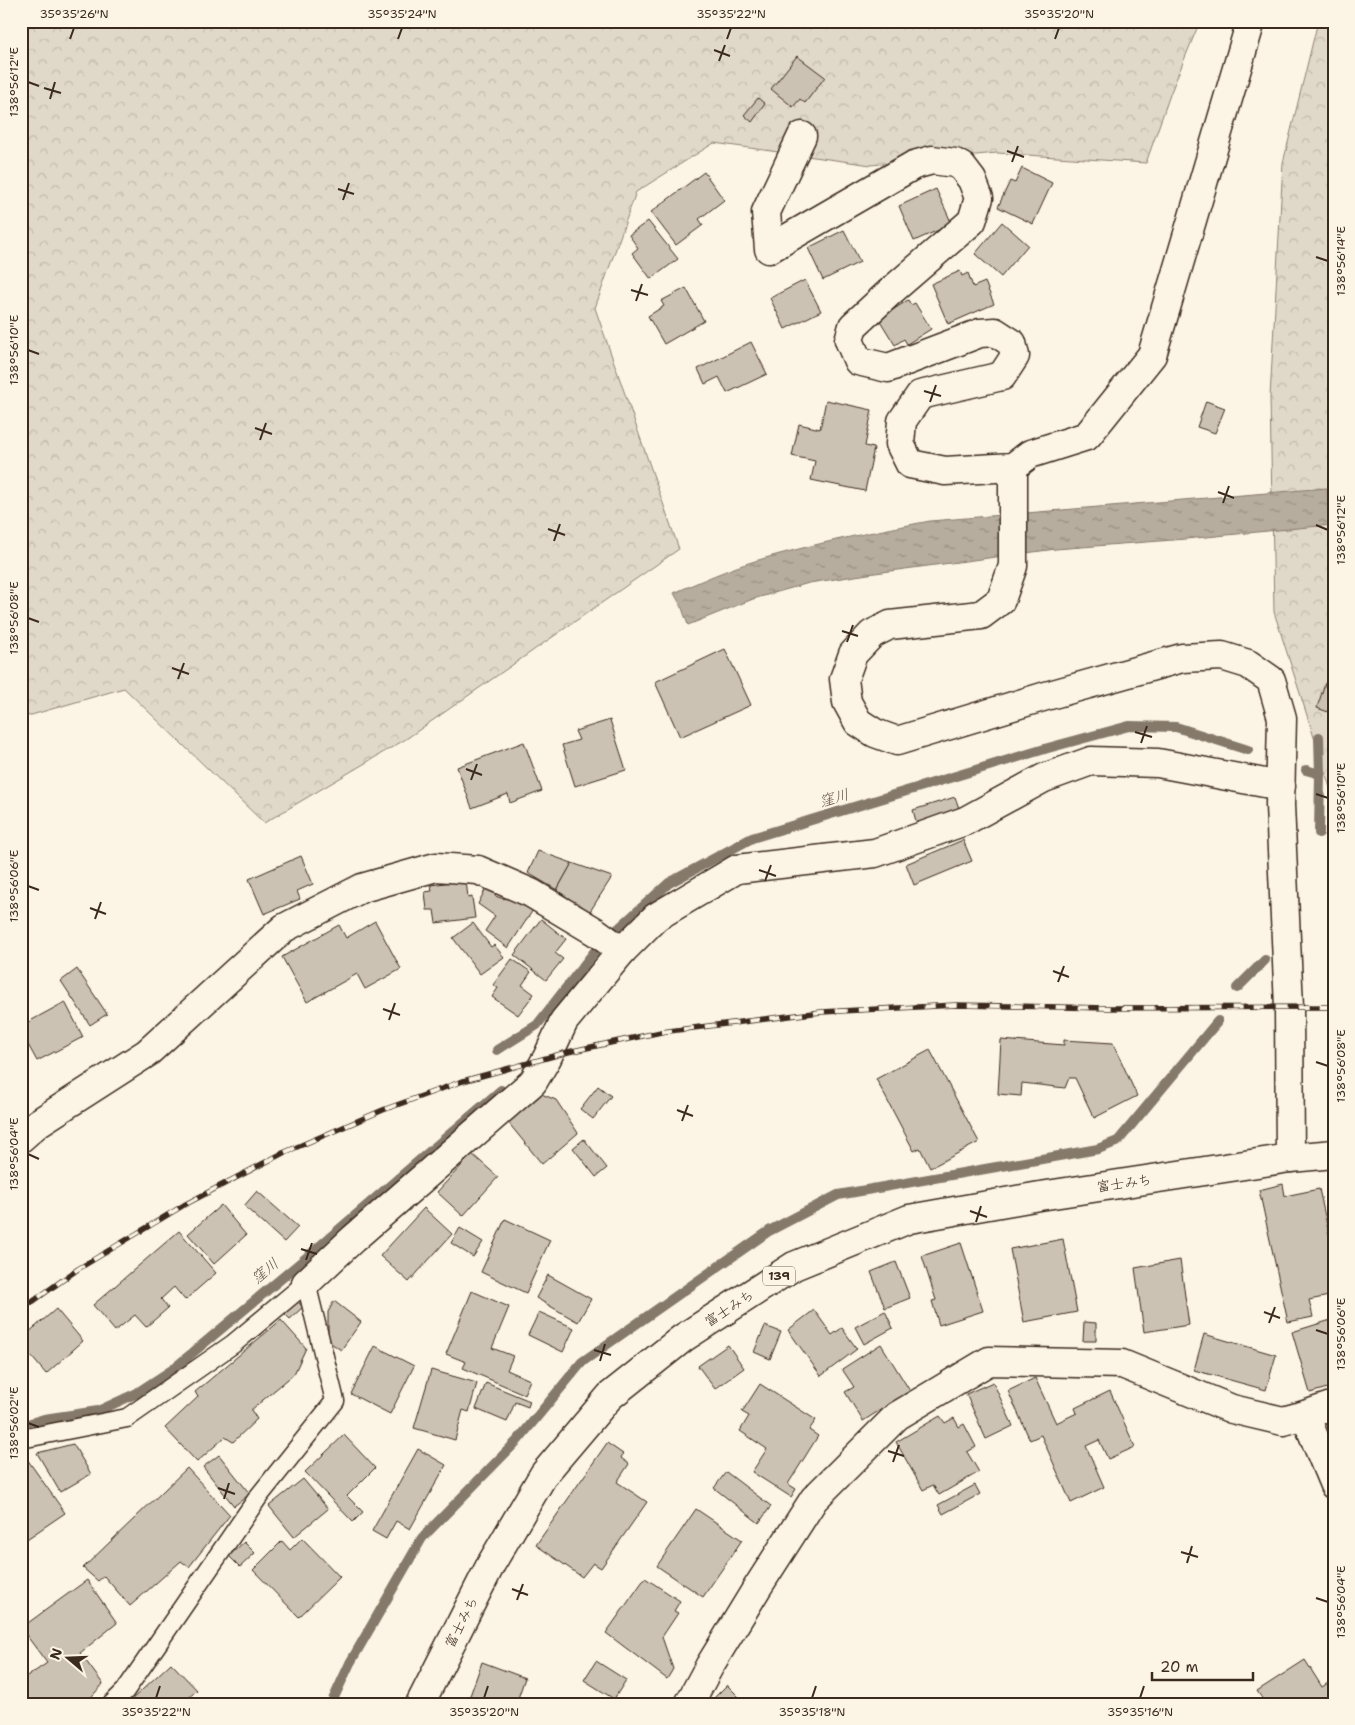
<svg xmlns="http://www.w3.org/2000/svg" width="1355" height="1725" viewBox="0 0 1355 1725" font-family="'Shantell Sans','Klee One',sans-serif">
  <defs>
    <pattern id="forest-crowns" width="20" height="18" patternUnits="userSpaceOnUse" patternTransform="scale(1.25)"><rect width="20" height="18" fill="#e0d8c8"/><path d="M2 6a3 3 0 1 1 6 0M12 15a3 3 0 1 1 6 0" fill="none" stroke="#c1baab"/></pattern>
    <pattern id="water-ripples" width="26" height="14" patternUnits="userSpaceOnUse" patternTransform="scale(1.25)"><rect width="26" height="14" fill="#b7ad9e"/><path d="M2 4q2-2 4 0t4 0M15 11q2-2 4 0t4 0" fill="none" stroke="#968d80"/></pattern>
  </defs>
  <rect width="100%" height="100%" fill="#fcf5e5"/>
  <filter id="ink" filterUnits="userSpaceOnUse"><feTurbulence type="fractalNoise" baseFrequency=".02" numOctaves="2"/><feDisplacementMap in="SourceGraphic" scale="10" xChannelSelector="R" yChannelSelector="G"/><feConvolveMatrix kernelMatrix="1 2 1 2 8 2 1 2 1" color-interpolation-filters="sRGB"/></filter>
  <g filter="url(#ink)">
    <g fill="url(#forest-crowns)" stroke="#8e8173">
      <polygon points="21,21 1200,21 1171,92 1146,163 997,153 871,165 714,143 636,192 595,308 679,549 406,739 264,823 124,688 21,718"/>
      <polygon points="1318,21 1334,21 1334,800 1274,612 1270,397 1283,163"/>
    </g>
    <path fill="url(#water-ripples)" stroke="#85796b" d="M1327 488 1329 525 1186 539 1056 549 875 573 809 583 753 599 688 625 682 608 674 593C701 581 728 569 755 561 812 544 871 532 930 521Z"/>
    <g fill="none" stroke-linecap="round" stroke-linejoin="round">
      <g stroke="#85796b" stroke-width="10">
        <polyline points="1306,770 1320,774 1319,737"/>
        <polyline points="1319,833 1320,774"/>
        <polyline points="1237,988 1265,960"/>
        <polyline points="497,1050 537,1025 598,947 669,883 752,838 1048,748 1129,726 1176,727 1248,750"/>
        <polyline points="21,1426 44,1419 98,1411 137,1393 172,1370 307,1257 501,1090"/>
        <polyline points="331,1704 350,1663 422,1538 518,1440 582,1362 769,1231 838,1195 1098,1149 1118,1141 1218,1021"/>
      </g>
    </g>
    <g fill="#ccc2b3" stroke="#3b2a1e">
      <polygon points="797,56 825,77 805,103 800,99 793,107 771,89"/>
      <polygon points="758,98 765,104 752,122 744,115"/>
      <polygon points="1022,168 1052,183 1033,224 998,207 1010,181 1015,183"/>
      <polygon points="704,172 724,200 699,219 703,225 676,245 651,212"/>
      <polygon points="936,189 952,224 914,241 899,206"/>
      <polygon points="648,221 678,259 651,279 632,253 638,248 629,235"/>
      <polygon points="1002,222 1028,245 1001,277 975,254"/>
      <polygon points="844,230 860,262 823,280 808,248"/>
      <polygon points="960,271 962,276 968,273 973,287 985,282 994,304 948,324 931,284"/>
      <polygon points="805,280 821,311 785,329 770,298"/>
      <polygon points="686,288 704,321 664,344 648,316 664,306 661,301"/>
      <polygon points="908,300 911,305 915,303 931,329 907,344 904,339 895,345 879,319"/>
      <polygon points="751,342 767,374 727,393 719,377 705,384 698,369"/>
      <polygon points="826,400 872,410 865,446 874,448 865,491 811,480 815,461 792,456 799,424 820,429"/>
      <polygon points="1206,401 1225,408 1215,433 1197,427"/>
      <polygon points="725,649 751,705 680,737 655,682"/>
      <polygon points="1325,683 1334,686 1334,714 1317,708"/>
      <polygon points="610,720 626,770 575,786 562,745 579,740 575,731"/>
      <polygon points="524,742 542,791 510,803 508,794 472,808 457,767"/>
      <polygon points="955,797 960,811 917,825 913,810"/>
      <polygon points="963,840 972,861 914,885 906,864"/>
      <polygon points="538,851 572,863 557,890 528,873"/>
      <polygon points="301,856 313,884 297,891 300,899 264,914 249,879"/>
      <polygon points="572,863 612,877 589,913 557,890"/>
      <polygon points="466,880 468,898 472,897 475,918 436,923 434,910 427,910 425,892 432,891 431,885"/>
      <polygon points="486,888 497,891 495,896 504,899 508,893 533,910 508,948 485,931 495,916 478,904"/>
      <polygon points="541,919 566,939 555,953 563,959 546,980 514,955"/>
      <polygon points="375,921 401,969 365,989 357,974 307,1002 282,957 339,925 346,938"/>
      <polygon points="473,923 491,947 494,945 504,957 480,974 453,938"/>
      <polygon points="512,959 531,972 522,985 534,994 518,1015 492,997 498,988 493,985"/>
      <polygon points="77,969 107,1014 90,1025 61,981"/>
      <polygon points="65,1002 83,1037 37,1061 21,1032 21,1026"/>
      <polygon points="1001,1040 1064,1045 1064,1040 1113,1043 1137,1096 1094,1118 1075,1078 1069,1078 1065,1088 1022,1083 1021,1096 998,1094"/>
      <polygon points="930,1050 979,1142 930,1168 920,1148 914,1151 876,1079"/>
      <polygon points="598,1086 611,1096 593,1119 580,1109"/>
      <polygon points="534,1091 556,1100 578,1133 542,1164 507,1121"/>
      <polygon points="584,1139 607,1168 596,1177 573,1148"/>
      <polygon points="472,1154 498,1177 463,1216 437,1192"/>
      <polygon points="1283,1184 1285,1196 1319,1189 1334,1257 1334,1295 1309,1300 1313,1317 1288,1322 1259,1190"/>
      <polygon points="257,1191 298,1227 284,1242 244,1206"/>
      <polygon points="221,1205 246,1235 214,1264 188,1234"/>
      <polygon points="424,1208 452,1234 409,1282 380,1256"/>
      <polygon points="505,1219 550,1240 526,1293 481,1272"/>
      <polygon points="460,1228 483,1242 473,1257 451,1243"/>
      <polygon points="179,1231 216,1273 185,1300 174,1287 161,1299 168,1308 146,1327 135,1315 115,1331 93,1305"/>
      <polygon points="1063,1239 1077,1312 1024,1322 1010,1249"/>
      <polygon points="961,1243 983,1311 939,1325 932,1301 936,1300 922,1256"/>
      <polygon points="1180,1260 1189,1325 1144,1332 1135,1268"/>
      <polygon points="896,1262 910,1298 885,1308 871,1272"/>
      <polygon points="548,1275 591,1299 578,1322 536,1298"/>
      <polygon points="472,1291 509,1307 492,1348 513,1356 507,1370 530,1380 524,1394 463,1368 466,1362 446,1354"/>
      <polygon points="295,1299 303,1307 290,1319 282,1311"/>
      <polygon points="334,1301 361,1322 341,1350 328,1341 328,1312"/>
      <polygon points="56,1309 83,1341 46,1374 21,1344 21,1339"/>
      <polygon points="814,1310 832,1335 842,1328 857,1349 821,1376 788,1330"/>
      <polygon points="885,1311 893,1328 864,1344 855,1327"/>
      <polygon points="539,1312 574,1328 563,1352 528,1335"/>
      <polygon points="1334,1319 1334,1386 1310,1393 1292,1332"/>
      <polygon points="281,1320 306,1348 294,1374 251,1410 257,1419 233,1442 225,1437 197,1462 165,1428 198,1397 195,1392"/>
      <polygon points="1084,1322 1096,1323 1096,1341 1083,1341"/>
      <polygon points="765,1326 781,1332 770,1359 754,1352"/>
      <polygon points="1204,1334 1276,1355 1266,1390 1194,1370"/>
      <polygon points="881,1344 910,1391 863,1421 845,1392 854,1387 842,1369"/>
      <polygon points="728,1345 744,1368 715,1389 698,1366"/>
      <polygon points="375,1346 414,1366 390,1414 351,1394"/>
      <polygon points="431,1370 477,1383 469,1412 463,1410 455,1440 414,1428"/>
      <polygon points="1035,1378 1056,1423 1077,1413 1075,1408 1110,1391 1135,1447 1108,1459 1099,1440 1086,1446 1104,1487 1071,1503 1041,1435 1030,1440 1008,1391"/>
      <polygon points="993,1382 1013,1426 986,1439 966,1394"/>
      <polygon points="486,1383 530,1401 528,1407 515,1402 507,1422 476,1409"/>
      <polygon points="760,1384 816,1420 809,1430 818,1436 788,1484 796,1489 791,1497 752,1472 767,1449 740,1431 749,1416 742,1412"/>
      <polygon points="940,1416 945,1423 954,1418 959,1427 964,1424 976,1447 967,1452 979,1472 939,1495 933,1485 923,1490 896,1442"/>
      <polygon points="344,1435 375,1468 347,1496 363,1512 353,1522 305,1472"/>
      <polygon points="607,1443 623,1454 621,1458 629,1464 617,1482 647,1502 601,1568 593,1563 582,1577 536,1545"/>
      <polygon points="73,1444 91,1474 60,1492 37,1453"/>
      <polygon points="418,1449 446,1465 410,1529 396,1521 386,1539 372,1531"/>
      <polygon points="219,1455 250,1494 234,1506 203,1467"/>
      <polygon points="27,1459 65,1513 21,1543 21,1463"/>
      <polygon points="187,1468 230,1515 189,1567 181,1561 130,1606 104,1576 98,1581 83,1568"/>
      <polygon points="726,1472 771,1506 759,1523 714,1488"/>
      <polygon points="303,1479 328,1509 294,1537 269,1506"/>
      <polygon points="975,1485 980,1494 943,1514 938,1505"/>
      <polygon points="696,1509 742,1540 703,1597 657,1566"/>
      <polygon points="302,1538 340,1577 299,1617 253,1570 282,1541 290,1550"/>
      <polygon points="244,1542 255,1553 240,1567 229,1556"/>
      <polygon points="645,1578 680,1601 674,1611 678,1613 662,1637 673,1669 667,1679 606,1633"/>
      <polygon points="87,1580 117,1623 80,1653 103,1684 85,1704 22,1704 21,1681 47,1663 21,1628"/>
      <polygon points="1305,1660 1322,1687 1334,1679 1334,1704 1266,1704 1257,1691"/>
      <polygon points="596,1661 626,1680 614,1699 584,1680"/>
      <polygon points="482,1662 525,1678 516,1704 467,1704"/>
      <polygon points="171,1663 197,1690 182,1704 127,1704"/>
      <polygon points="727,1685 746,1704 708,1704"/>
    </g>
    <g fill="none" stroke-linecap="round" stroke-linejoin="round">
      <defs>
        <polyline id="service" points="21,1439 127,1418 233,1344 306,1283 335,1401 259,1496 125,1691 112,1704"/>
        <g id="minor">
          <polyline points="802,136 766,212 769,249 914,165 932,160 955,163 962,167 972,180 979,198 972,221 890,292 853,326 849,340 858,361 888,368 980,333 995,332 1012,343 1015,356 1002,376 920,395 902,421 900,444 910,464 945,471 1013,467 1030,454 1087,436 1152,355 1251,21"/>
          <polyline points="1013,467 1013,566 1001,600 981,615 890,625 872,634 853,654 844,679 847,702 858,722 875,733 897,741 1046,696 1182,658 1222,656 1248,664 1271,680 1282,718 1280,805 1289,1007 1290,1158"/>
          <polyline points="21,1138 38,1123 147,1053 284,928 362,888 436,867 478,870 531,893 596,932 622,951"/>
          <polyline points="306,1283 353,1239 533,1082 547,1058 564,1021 622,951 656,917 737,869 875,853 965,821 1044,778 1091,761 1158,763 1281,786"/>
          <polyline points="1334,1405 1305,1415 1334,1485"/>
          <polyline points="689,1704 710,1665 757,1588 814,1499 897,1416 989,1361 1122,1364 1232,1409 1283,1421 1305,1415"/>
        </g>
        <polyline id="trunk" points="420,1704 491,1564 544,1474 610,1396 683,1338 794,1266 909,1219 1040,1196 1290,1158 1334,1154"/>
      </defs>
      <use href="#service" stroke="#3b2a1e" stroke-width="21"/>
      <use href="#minor" stroke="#3b2a1e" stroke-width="31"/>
      <use href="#trunk" stroke="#3b2a1e" stroke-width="31"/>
      <use href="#service" stroke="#fcf5e5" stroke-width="18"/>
      <use href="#minor" stroke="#fcf5e5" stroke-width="28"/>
      <use href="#trunk" stroke="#fcf5e5" stroke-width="28"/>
      <defs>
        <polyline id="rail" points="21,1310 78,1269 184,1205 283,1153 383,1110 463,1081 568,1052 661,1032 821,1012 956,1005 1109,1008 1334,1007"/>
      </defs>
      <use href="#rail" stroke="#3b2a1e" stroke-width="5.5"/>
      <use href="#rail" stroke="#fcf5e5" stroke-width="4" stroke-dasharray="11" stroke-linecap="butt"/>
    </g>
  </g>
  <path fill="none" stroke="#3b2a1e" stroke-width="2" d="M70 39 74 28M398 39 402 28M727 39 731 28M1055 39 1059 28M714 50 730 56M719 61 725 45M28 82 39 86M44 88 61 93M50 99 55 82M1007 151 1024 157M1012 162 1018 146M338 189 354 194M343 200 349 183M1316 257 1328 261M631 290 648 295M636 301 642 284M28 350 39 354M924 391 941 396M930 402 936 385M255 428 272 434M260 440 266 423M1218 492 1234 498M1223 503 1229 486M1316 525 1328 530M548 529 565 535M554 541 560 524M28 618 39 622M842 631 858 636M847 642 853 625M172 668 189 674M178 679 184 663M1135 732 1152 737M1141 743 1147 726M466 769 482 775M471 780 477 764M1316 794 1328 798M759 870 776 876M765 881 771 865M28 886 39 890M90 908 106 914M95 919 101 902M1053 971 1069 977M1058 982 1064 966M383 1009 400 1015M389 1020 395 1003M1316 1062 1328 1066M677 1110 693 1116M682 1121 688 1105M28 1154 39 1159M970 1211 987 1217M976 1222 981 1206M301 1249 317 1254M306 1260 312 1243M1264 1312 1280 1318M1269 1323 1275 1307M1316 1330 1328 1334M594 1350 611 1355M600 1361 605 1344M28 1423 39 1427M888 1451 904 1456M893 1462 899 1445M218 1488 235 1494M224 1499 229 1483M1181 1552 1198 1557M1187 1563 1192 1546M512 1589 528 1595M1316 1598 1328 1602M517 1600 523 1584M156 1698 160 1686M484 1698 488 1686M812 1698 816 1686M1140 1698 1144 1686"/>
  <g text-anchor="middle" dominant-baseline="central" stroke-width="4.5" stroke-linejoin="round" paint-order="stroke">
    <rect fill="#fcf5e5" stroke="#75675a" stroke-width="1" x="763" y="1266.5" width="32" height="19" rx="4"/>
    <g font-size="12" font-weight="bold" fill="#3b2a1e">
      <text x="779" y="1276">139</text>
    </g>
    <g font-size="14" fill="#3b2a1e" stroke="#fcf5e5">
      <text transform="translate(1124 1183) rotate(-8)">富士みち</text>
      <text transform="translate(729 1308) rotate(-33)">富士みち</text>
      <text transform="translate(461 1622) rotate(-63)">富士みち</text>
    </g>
    <g font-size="15" font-style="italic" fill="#605144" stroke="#fcf5e5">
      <text transform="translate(834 798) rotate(-16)">窪川</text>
      <text transform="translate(265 1271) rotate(-40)">窪川</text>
    </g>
  </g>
  <rect width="1355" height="1725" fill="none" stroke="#fcf5e5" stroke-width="55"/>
  <g transform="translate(68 1658) rotate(289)" stroke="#fcf5e5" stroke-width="4" paint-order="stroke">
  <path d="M0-4L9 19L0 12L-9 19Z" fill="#3b2a1e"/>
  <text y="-8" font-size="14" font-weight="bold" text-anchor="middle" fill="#3b2a1e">N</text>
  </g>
  <path d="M1152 1672v8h101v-8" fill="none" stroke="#3b2a1e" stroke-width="2.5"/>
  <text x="1160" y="1672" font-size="15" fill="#3b2a1e" stroke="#fcf5e5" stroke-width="4" paint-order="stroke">20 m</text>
  <rect x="28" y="28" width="1300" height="1670" fill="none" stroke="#3b2a1e" stroke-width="2"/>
  <g font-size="12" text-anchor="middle" fill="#3b2a1e">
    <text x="74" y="18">35°35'26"N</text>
    <text x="402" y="18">35°35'24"N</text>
    <text x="731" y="18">35°35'22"N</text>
    <text x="1059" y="18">35°35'20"N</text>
    <text transform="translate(14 82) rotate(-90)" y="4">138°56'12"E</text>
    <text transform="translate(1341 261) rotate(-90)" y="4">138°56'14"E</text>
    <text transform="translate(14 350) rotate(-90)" y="4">138°56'10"E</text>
    <text transform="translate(1341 530) rotate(-90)" y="4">138°56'12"E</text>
    <text transform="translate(14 618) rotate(-90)" y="4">138°56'08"E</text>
    <text transform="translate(1341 798) rotate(-90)" y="4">138°56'10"E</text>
    <text transform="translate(14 886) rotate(-90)" y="4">138°56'06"E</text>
    <text transform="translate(1341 1066) rotate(-90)" y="4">138°56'08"E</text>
    <text transform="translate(14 1154) rotate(-90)" y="4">138°56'04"E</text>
    <text transform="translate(1341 1334) rotate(-90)" y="4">138°56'06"E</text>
    <text transform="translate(14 1423) rotate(-90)" y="4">138°56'02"E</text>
    <text transform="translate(1341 1602) rotate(-90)" y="4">138°56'04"E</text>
    <text x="156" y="1716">35°35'22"N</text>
    <text x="484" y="1716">35°35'20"N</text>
    <text x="812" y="1716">35°35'18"N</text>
    <text x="1140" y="1716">35°35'16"N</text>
  </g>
</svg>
